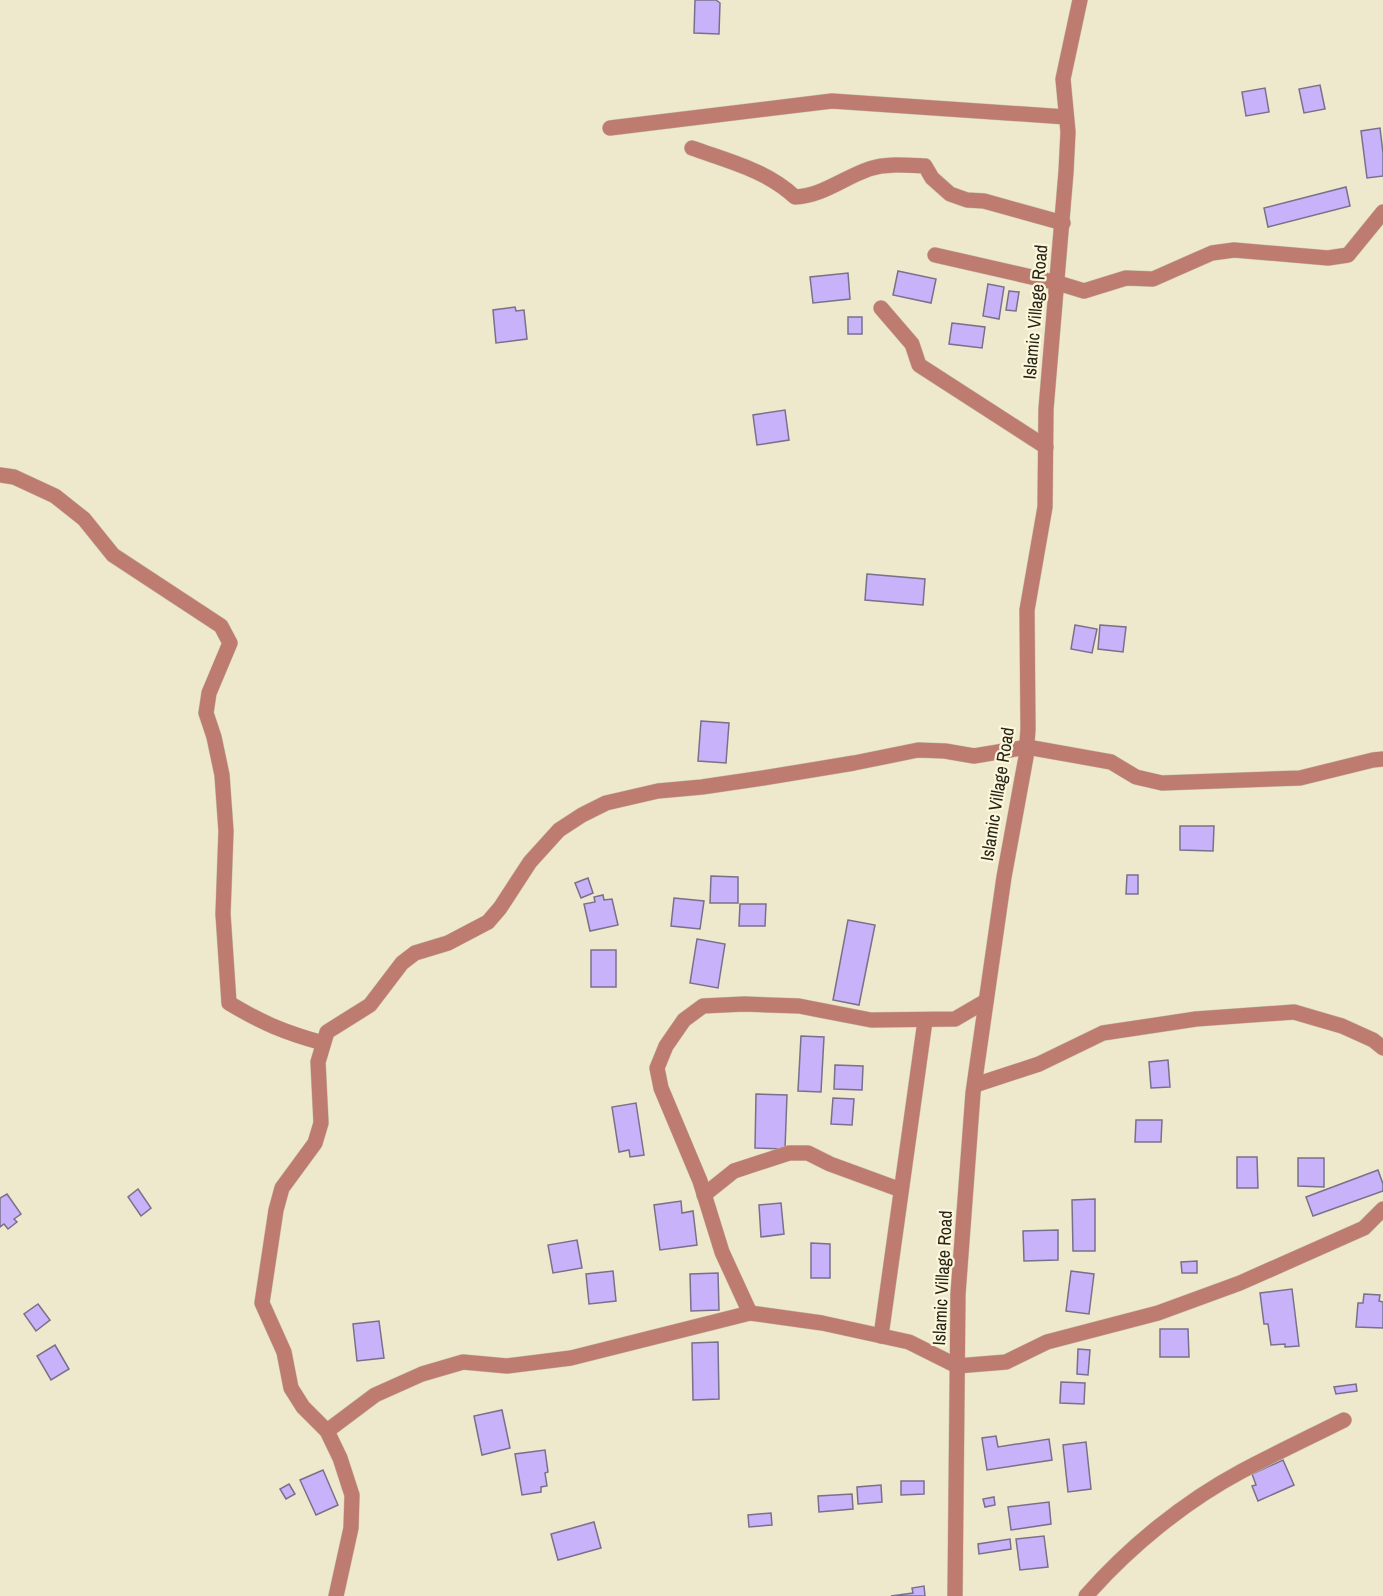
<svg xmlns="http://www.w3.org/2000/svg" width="1383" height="1596" viewBox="0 0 1383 1596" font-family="'Archivo Narrow',sans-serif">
  <rect width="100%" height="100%" fill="#eee9cd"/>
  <g fill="#c8b2fa" stroke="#78718a" stroke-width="1.5">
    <polygon points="695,0 716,0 720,3 719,34 694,33"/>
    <polygon points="1320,85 1325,109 1304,113 1299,89"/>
    <polygon points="1265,88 1269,112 1246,116 1242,92"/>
    <polygon points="1380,128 1383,153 1383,176 1367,178 1361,131"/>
    <polygon points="1346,187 1350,206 1268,227 1264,208"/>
    <polygon points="898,271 936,279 931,303 893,295"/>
    <polygon points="848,273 850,299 813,303 810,277"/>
    <polygon points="988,284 1004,287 999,319 983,316"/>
    <polygon points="1009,291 1019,292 1016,311 1006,310"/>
    <polygon points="515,307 516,311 524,310 527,339 496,343 493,310"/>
    <rect x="848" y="317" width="14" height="17"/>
    <polygon points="952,323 985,327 982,348 949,344"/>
    <polygon points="785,410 789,440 757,445 753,415"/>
    <polygon points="867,574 925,579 923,605 865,600"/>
    <polygon points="1075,625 1097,629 1092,653 1071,649"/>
    <polygon points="1100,625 1126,627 1123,652 1098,649"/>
    <polygon points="701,721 729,723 726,763 698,761"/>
    <polygon points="1180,826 1214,826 1213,851 1180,850"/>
    <polygon points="1127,875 1138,875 1138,894 1126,894"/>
    <polygon points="711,876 738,877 738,903 710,903"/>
    <polygon points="588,878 593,893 581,898 575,883"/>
    <polygon points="603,895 604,900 612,899 618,925 590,931 584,904 595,902 594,897"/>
    <polygon points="674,898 704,901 700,929 671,926"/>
    <polygon points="740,904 766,904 765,926 739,926"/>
    <polygon points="848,920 875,925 859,1005 833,1000"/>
    <polygon points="697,939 725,944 718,988 690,983"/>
    <rect x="591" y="950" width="25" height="37"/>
    <polygon points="801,1036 824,1037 821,1092 798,1091"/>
    <polygon points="1168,1060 1170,1087 1151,1088 1149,1062"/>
    <polygon points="835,1065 863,1066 862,1090 834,1089"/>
    <polygon points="756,1094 787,1095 785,1149 755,1148"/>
    <polygon points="833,1098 854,1099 852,1125 831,1124"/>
    <polygon points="636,1103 644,1155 630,1157 629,1150 619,1152 612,1107"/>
    <polygon points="1136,1120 1162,1120 1161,1142 1135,1142"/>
    <polygon points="1237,1157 1257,1157 1258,1188 1237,1188"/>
    <polygon points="1298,1158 1324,1158 1324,1187 1298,1186"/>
    <polygon points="1378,1170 1383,1184 1383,1191 1313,1216 1306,1197"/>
    <polygon points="138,1189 151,1208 141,1216 128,1197"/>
    <polygon points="7,1194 21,1214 14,1219 17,1222 8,1229 4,1224 0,1227 0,1198"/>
    <polygon points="1095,1199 1095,1251 1073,1251 1072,1200"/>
    <polygon points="681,1201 682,1213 693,1211 697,1245 660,1250 654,1205"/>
    <polygon points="781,1203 784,1234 761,1237 759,1205"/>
    <polygon points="1058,1230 1058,1260 1024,1261 1023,1231"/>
    <polygon points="577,1240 582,1268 553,1273 548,1245"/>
    <polygon points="811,1243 830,1244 830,1278 811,1278"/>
    <polygon points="1197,1261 1197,1273 1182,1273 1181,1262"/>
    <polygon points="613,1271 616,1301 589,1304 586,1274"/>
    <polygon points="1071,1271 1094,1274 1089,1314 1066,1311"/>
    <polygon points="718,1273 719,1310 691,1311 690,1274"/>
    <polygon points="1292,1289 1299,1346 1285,1347 1285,1344 1271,1345 1268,1324 1264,1324 1260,1293"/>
    <polygon points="1364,1294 1380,1295 1379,1301 1383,1302 1383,1328 1356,1327 1358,1303 1363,1303"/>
    <polygon points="38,1304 50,1320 36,1331 24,1314"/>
    <polygon points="379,1321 384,1358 357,1361 353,1324"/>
    <polygon points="1160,1329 1188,1329 1189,1357 1160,1357"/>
    <polygon points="718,1342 719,1399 693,1400 692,1343"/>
    <polygon points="55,1345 69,1369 51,1380 37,1356"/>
    <polygon points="1078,1349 1090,1350 1088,1375 1077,1374"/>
    <polygon points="1061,1382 1085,1383 1084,1404 1060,1403"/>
    <polygon points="1356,1384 1357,1391 1336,1394 1334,1387"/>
    <polygon points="502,1410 510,1448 482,1455 474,1416"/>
    <polygon points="996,1436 998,1447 1049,1439 1052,1460 987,1470 982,1438"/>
    <polygon points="1086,1442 1091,1489 1068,1492 1063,1445"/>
    <polygon points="545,1450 548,1472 545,1473 547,1486 541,1487 541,1492 522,1495 515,1454"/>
    <polygon points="1283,1460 1294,1485 1258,1501 1252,1486 1256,1485 1252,1474"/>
    <polygon points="323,1470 338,1505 316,1515 300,1480"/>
    <polygon points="901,1481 924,1481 924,1494 901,1495"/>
    <polygon points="289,1484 295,1494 286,1499 280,1489"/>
    <polygon points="881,1485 882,1502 858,1504 857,1487"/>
    <polygon points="852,1494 853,1509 819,1512 818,1496"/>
    <polygon points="994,1497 995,1505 985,1507 983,1499"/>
    <polygon points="1049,1502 1051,1524 1011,1530 1008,1507"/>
    <polygon points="771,1513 772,1525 749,1527 748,1515"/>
    <polygon points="594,1522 601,1548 558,1560 551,1534"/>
    <polygon points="1044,1536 1048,1567 1020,1570 1016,1539"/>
    <polygon points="1010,1539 1011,1549 979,1554 978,1544"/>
    <polygon points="924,1586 925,1596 891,1596 913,1593 912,1588"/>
  </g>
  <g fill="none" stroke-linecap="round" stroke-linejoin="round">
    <defs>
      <g id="minor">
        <polyline points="610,128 832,101 1066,117"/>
        <path d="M692 148C728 161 766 170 795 197 822 196 843 178 869 169 886 163 908 165 925 166L932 178 950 194 967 200 984 201 1063 223"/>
        <polyline points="935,255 1058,283 1084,291 1126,278 1153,279 1212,253 1234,250 1328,258 1348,255 1383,212"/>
        <polyline points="881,308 912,344 919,365 1046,447"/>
        <path d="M0 475 14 477 55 496 84 519 113 555 221 626 230 643 209 693 206 713 214 737 222 775 226 831 223 914 229 1003C262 1023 286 1033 323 1043"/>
        <polyline points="975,1085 1039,1064 1103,1033 1196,1019 1294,1012 1342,1026 1373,1040 1383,1048"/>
        <polyline points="704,1195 734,1171 789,1153 808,1153 830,1164 901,1190"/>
        <polyline points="750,1313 722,1252 700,1181 661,1088 657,1068 666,1046 684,1020 703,1006 744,1004 799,1006 871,1020 955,1019 986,1001"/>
        <polyline points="881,1336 925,1021"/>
        <polyline points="327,1431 375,1395 422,1374 463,1362 507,1366 571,1358 750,1313 822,1323 909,1342 957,1366 1006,1362 1047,1342 1158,1313 1240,1283 1364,1228 1383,1209"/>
        <polyline points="336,1596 351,1528 352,1495 340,1458 327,1431 303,1407 291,1388 284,1352 262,1303 276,1210 282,1188 315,1143 321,1123 318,1062 327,1032 370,1005 402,963 415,953 448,943 488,922 500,908 530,862 559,830 582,815 606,803 658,791 702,787 763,778 854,763 918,750 945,751 974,756 1027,747 1111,762 1136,777 1162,783 1300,778 1373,760 1383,759"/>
        <polyline points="955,1596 958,1294 973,1093 1004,877 1026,757 1028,729 1027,610 1045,507 1046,409 1066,172 1068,132 1063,79 1080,0"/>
        <path d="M1086 1596C1129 1547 1184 1502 1242 1471 1276 1453 1310 1437 1344 1420"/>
      </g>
    </defs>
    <use href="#minor" stroke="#cac6ad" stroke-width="16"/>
    <use href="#minor" stroke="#bd7c6f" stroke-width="15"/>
  </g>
  <g text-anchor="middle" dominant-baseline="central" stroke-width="4.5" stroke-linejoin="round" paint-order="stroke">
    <g font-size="18" fill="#262419" stroke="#fcf7da">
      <text transform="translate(1035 312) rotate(-85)">Islamic Village Road</text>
      <text transform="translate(997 794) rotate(-81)">Islamic Village Road</text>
      <text transform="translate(942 1278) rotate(-87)">Islamic Village Road</text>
    </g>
  </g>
</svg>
